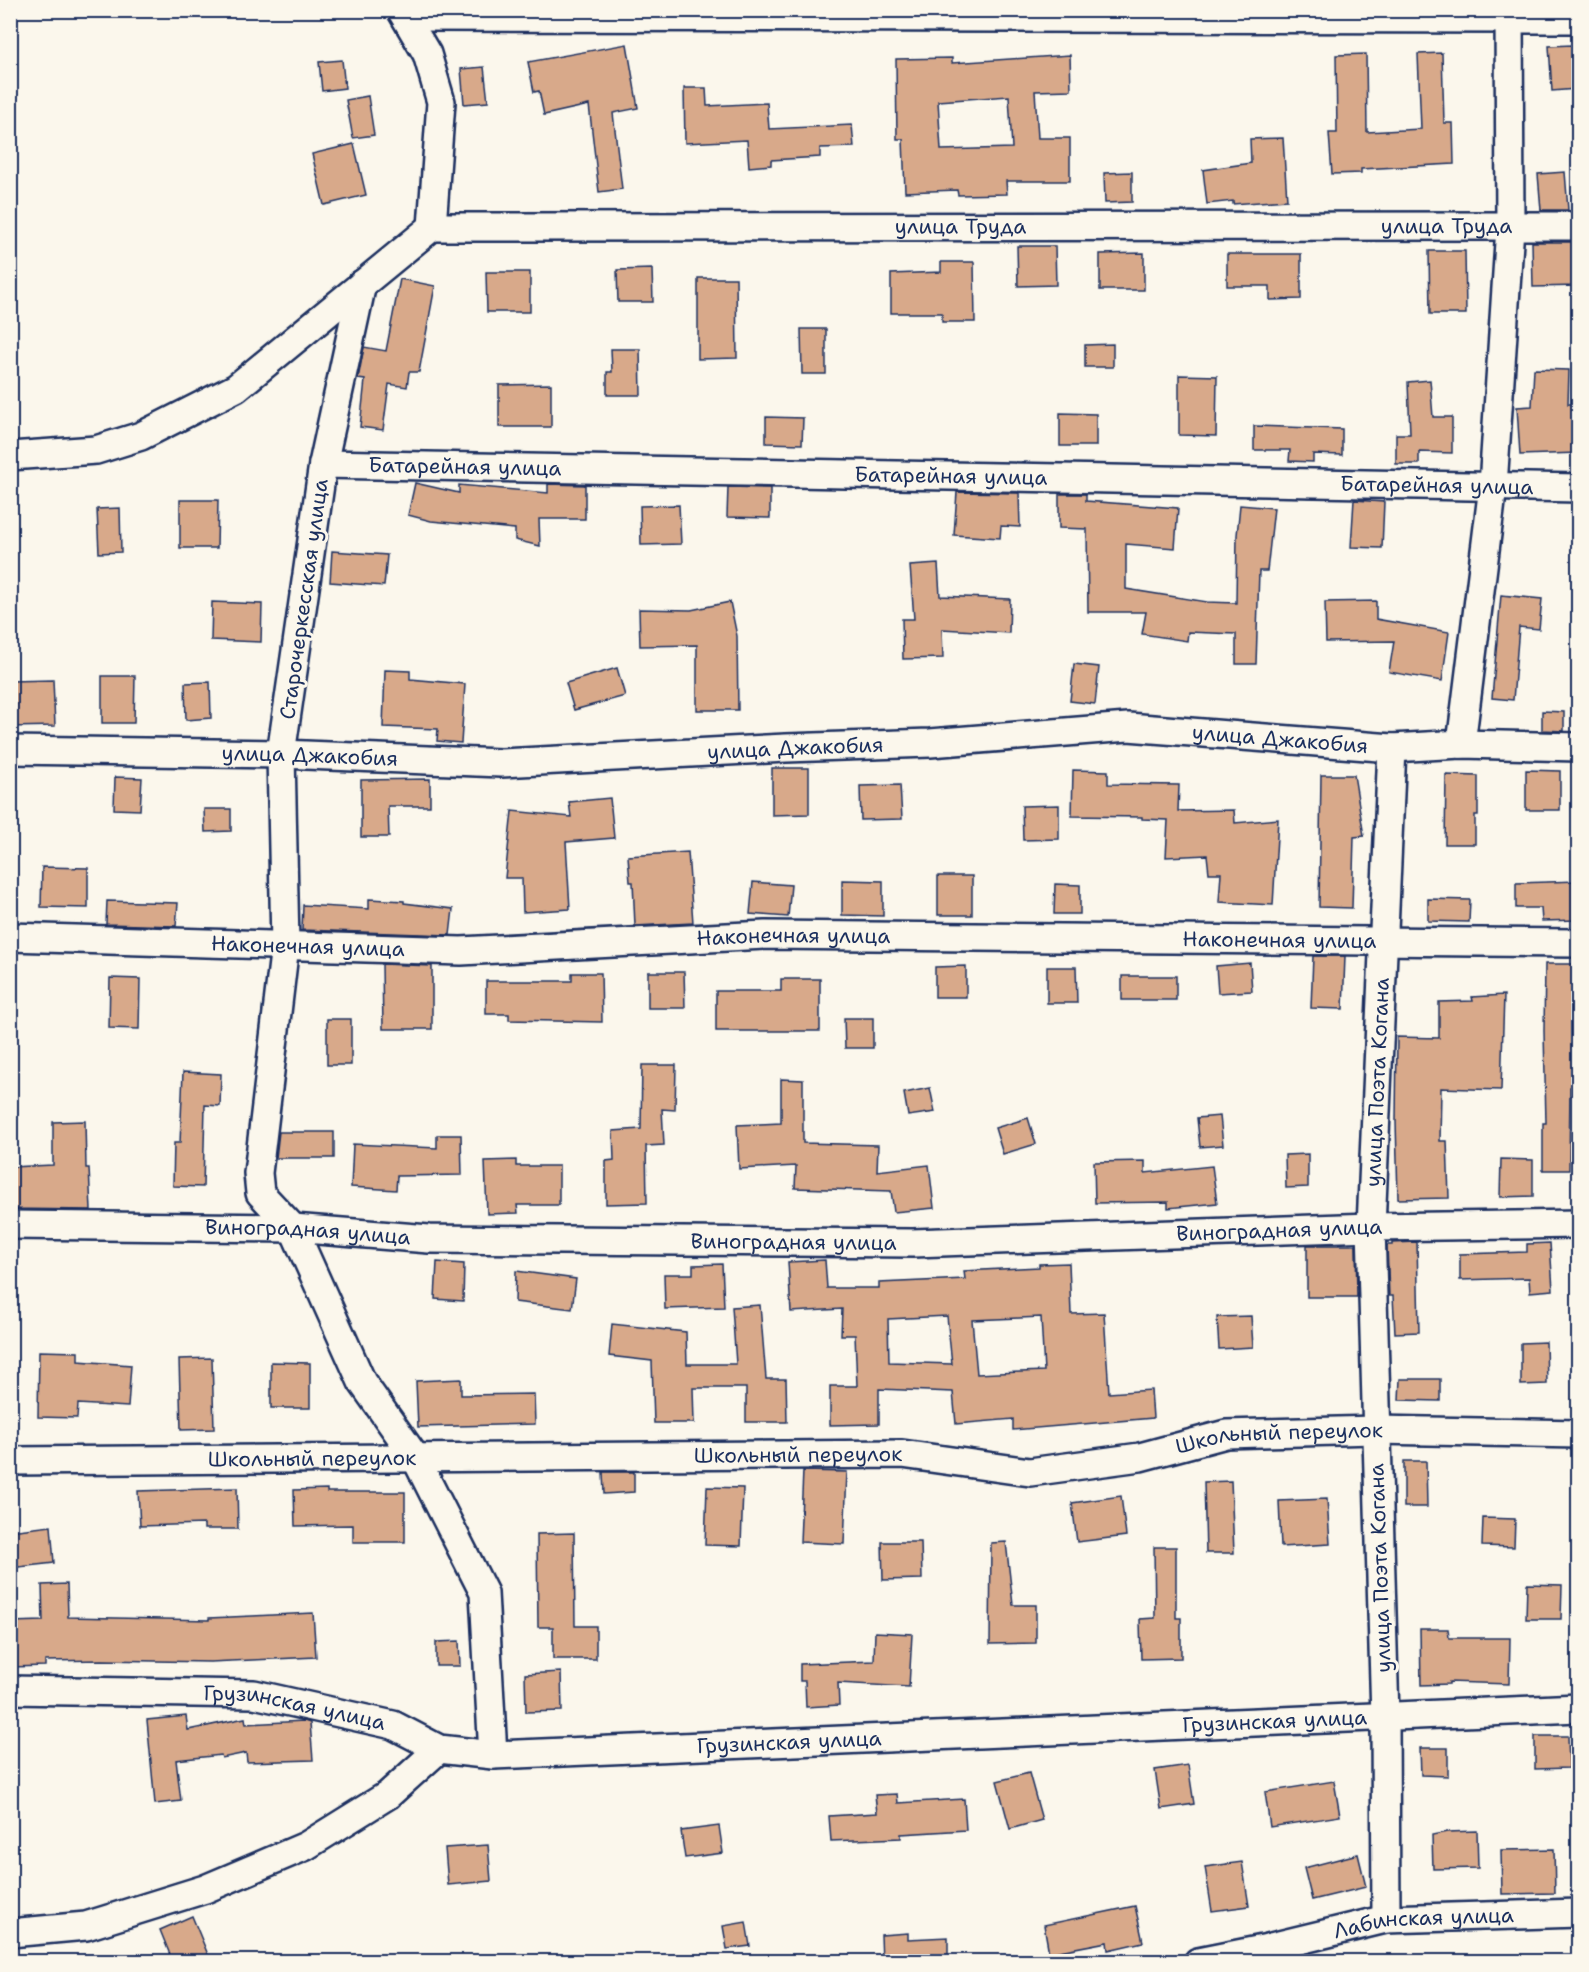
<svg xmlns="http://www.w3.org/2000/svg" width="1589" height="1972" viewBox="0 0 1589 1972" font-family="'Shantell Sans',sans-serif">
  <rect width="100%" height="100%" fill="#fbf7ec"/>
  <filter id="ink" filterUnits="userSpaceOnUse"><feTurbulence type="fractalNoise" baseFrequency=".0167" numOctaves="2"/><feDisplacementMap in="SourceGraphic" scale="12" xChannelSelector="R" yChannelSelector="G"/><feConvolveMatrix kernelMatrix="1 2 1 2 8 2 1 2 1" color-interpolation-filters="sRGB"/></filter>
  <g filter="url(#ink)">
    <g fill="#d8a98a" stroke="#1b2f5e" stroke-width="1.5" fill-rule="evenodd">
      <polygon points="627,44 638,108 613,113 622,189 599,192 589,105 544,115 539,91 534,92 528,62"/>
      <polygon points="1572,45 1576,89 1552,91 1549,46"/>
      <polygon points="1442,53 1444,123 1453,123 1454,164 1361,169 1361,173 1332,174 1329,133 1337,133 1336,55 1366,54 1367,132 1421,129 1418,54"/>
      <path d="M1070 55 1071 90 1035 91 1038 138H1070V181H1006L1007 194 958 195 957 190 905 192 903 139H897L896 59 952 58V63ZM1009 96 1012 148 941 150 938 101Z"/>
      <polygon points="342,60 345,88 322,91 319,62"/>
      <polygon points="484,67 488,102 464,104 461,69"/>
      <polygon points="684,88 706,88 707,106 767,103 769,129 852,125 854,147 820,148 820,157 771,160 771,165 749,167 747,140 685,143"/>
      <polygon points="368,96 374,135 353,138 346,100"/>
      <polygon points="1283,138 1287,200 1233,204 1233,201 1207,204 1203,170 1251,163 1250,139"/>
      <polygon points="354,144 366,195 324,205 312,154"/>
      <polygon points="1132,172 1132,202 1105,203 1104,173"/>
      <polygon points="1565,172 1568,210 1541,210 1538,174"/>
      <polygon points="1532,242 1578,242 1578,286 1533,287"/>
      <polygon points="1017,246 1055,246 1056,285 1018,286"/>
      <polygon points="1429,251 1465,251 1466,314 1430,314"/>
      <polygon points="1144,253 1144,290 1100,290 1100,254"/>
      <polygon points="1227,254 1301,254 1301,299 1270,300 1270,286 1227,286"/>
      <polygon points="941,262 974,262 975,322 942,322 942,313 891,313 891,274 941,272"/>
      <polygon points="652,269 653,302 618,302 617,270"/>
      <polygon points="486,272 530,272 530,312 487,312"/>
      <polygon points="698,278 736,278 737,358 698,359"/>
      <polygon points="400,279 435,286 419,372 409,372 407,387 389,384 383,430 360,427 365,380 358,379 364,347 386,351"/>
      <polygon points="801,329 826,329 826,374 802,374"/>
      <polygon points="1113,344 1113,367 1085,367 1085,345"/>
      <polygon points="611,349 640,349 641,395 607,395 607,372 612,372"/>
      <polygon points="1534,369 1569,370 1568,404 1575,404 1577,453 1520,455 1517,407 1532,406"/>
      <polygon points="1179,375 1217,376 1216,436 1179,435"/>
      <polygon points="1430,380 1433,417 1452,417 1452,453 1419,452 1419,464 1396,464 1396,434 1410,434 1408,382"/>
      <polygon points="551,384 551,427 499,427 499,385"/>
      <polygon points="1060,413 1096,414 1096,446 1060,446"/>
      <polygon points="766,417 803,418 802,444 766,443"/>
      <polygon points="1254,426 1342,429 1342,455 1313,454 1313,462 1289,461 1290,450 1254,450"/>
      <polygon points="415,483 459,493 459,485 548,493 548,484 585,485 585,519 539,519 540,546 515,540 515,529 431,521 408,515"/>
      <polygon points="728,487 770,488 770,518 727,517"/>
      <polygon points="957,492 1019,493 1020,527 1001,526 1000,538 954,535"/>
      <polygon points="1059,494 1086,494 1086,501 1178,508 1175,548 1126,544 1126,589 1207,602 1236,603 1237,535 1240,505 1274,508 1267,571 1259,571 1256,664 1236,664 1236,634 1188,632 1187,641 1142,634 1146,612 1088,612 1087,529 1059,528"/>
      <polygon points="180,500 218,500 217,548 180,548"/>
      <polygon points="1354,500 1384,502 1382,548 1351,547"/>
      <polygon points="679,505 681,544 641,545 640,506"/>
      <polygon points="120,508 121,552 99,553 97,509"/>
      <polygon points="332,551 387,555 384,586 330,582"/>
      <polygon points="938,564 940,596 1010,599 1009,633 942,629 943,658 903,659 902,619 914,619 910,566"/>
      <polygon points="1501,595 1542,599 1539,629 1519,627 1513,700 1492,698"/>
      <polygon points="1376,601 1376,619 1449,632 1442,681 1389,672 1394,641 1326,642 1325,602"/>
      <polygon points="212,602 262,604 261,642 211,640"/>
      <polygon points="730,602 737,636 738,710 697,710 697,645 640,646 639,609 691,610"/>
      <polygon points="1074,664 1099,667 1095,704 1070,701"/>
      <polygon points="617,668 625,696 574,710 566,683"/>
      <polygon points="385,670 410,671 410,679 465,684 461,743 437,741 438,729 383,727"/>
      <polygon points="102,676 135,676 134,723 102,723"/>
      <polygon points="53,680 55,726 10,727 10,681"/>
      <polygon points="210,682 211,718 186,720 185,683"/>
      <polygon points="1542,711 1564,712 1564,731 1542,730"/>
      <polygon points="772,768 809,768 809,814 772,815"/>
      <polygon points="1073,770 1108,771 1108,784 1179,785 1178,811 1234,810 1235,823 1278,819 1273,905 1219,902 1221,873 1209,873 1207,855 1166,857 1168,820 1142,819 1142,817 1072,816"/>
      <polygon points="1526,770 1560,771 1560,810 1526,810"/>
      <polygon points="1321,775 1354,775 1364,836 1354,837 1352,908 1319,907"/>
      <polygon points="1446,775 1478,776 1478,815 1475,815 1475,844 1445,844"/>
      <polygon points="115,777 142,778 140,810 114,809"/>
      <polygon points="430,779 430,806 388,806 389,837 361,837 361,780"/>
      <polygon points="900,785 902,819 861,820 860,786"/>
      <polygon points="610,798 614,838 566,842 570,909 523,912 522,878 505,878 512,811 571,817 569,802"/>
      <polygon points="1059,805 1059,839 1023,840 1022,806"/>
      <polygon points="204,809 231,809 231,831 205,832"/>
      <polygon points="688,852 693,923 635,926 633,882 630,882 628,856"/>
      <polygon points="42,867 88,868 88,908 41,907"/>
      <rect x="938" y="876" width="34" height="39"/>
      <polygon points="842,880 883,881 883,916 842,915"/>
      <polygon points="1578,881 1578,920 1542,921 1541,908 1516,908 1516,883"/>
      <polygon points="753,882 791,885 788,917 750,914"/>
      <polygon points="1055,884 1080,885 1080,914 1054,914"/>
      <polygon points="369,899 404,901 404,903 453,909 450,935 302,930 303,905 369,909"/>
      <polygon points="1428,899 1470,900 1469,922 1428,921"/>
      <polygon points="107,901 178,903 176,926 106,924"/>
      <polygon points="1313,956 1345,956 1343,1009 1311,1008"/>
      <polygon points="1250,963 1252,991 1218,993 1216,966"/>
      <polygon points="382,964 432,966 432,1029 383,1029"/>
      <polygon points="1545,964 1578,964 1578,1087 1570,1087 1569,1170 1543,1170 1543,1123 1546,1123 1544,1031"/>
      <polygon points="966,966 966,997 935,997 935,967"/>
      <polygon points="1047,967 1076,967 1077,1003 1047,1003"/>
      <polygon points="648,972 684,972 685,1008 648,1008"/>
      <polygon points="572,973 601,973 602,1022 509,1020 509,1014 486,1014 486,981 572,981"/>
      <rect x="1122" y="976" width="54" height="24"/>
      <polygon points="110,978 140,979 139,1029 109,1028"/>
      <polygon points="781,979 820,979 820,1031 716,1031 716,991 781,991"/>
      <polygon points="1504,995 1501,1090 1441,1088 1440,1141 1447,1141 1449,1198 1398,1199 1396,1121 1397,1037 1439,1038 1439,1002 1473,1001 1472,997"/>
      <polygon points="844,1018 873,1018 873,1048 845,1048"/>
      <rect x="327" y="1019" width="24" height="46"/>
      <polygon points="642,1065 676,1065 675,1110 662,1109 664,1145 646,1146 647,1203 606,1204 606,1161 614,1160 613,1131 641,1129"/>
      <polygon points="183,1072 221,1074 220,1106 205,1105 203,1187 173,1186 174,1143 180,1143"/>
      <polygon points="781,1079 803,1080 803,1143 878,1145 877,1171 929,1165 934,1208 894,1212 891,1191 795,1188 796,1166 739,1169 737,1125 781,1123"/>
      <polygon points="930,1088 935,1112 908,1116 904,1093"/>
      <polygon points="1220,1116 1223,1145 1200,1147 1197,1118"/>
      <polygon points="1028,1118 1036,1144 1003,1154 995,1128"/>
      <polygon points="85,1121 86,1168 89,1168 91,1210 10,1209 10,1167 53,1165 53,1122"/>
      <polygon points="279,1132 334,1132 334,1158 276,1158"/>
      <polygon points="437,1135 461,1135 462,1175 397,1176 396,1190 351,1187 353,1144 437,1148"/>
      <polygon points="1308,1154 1308,1187 1286,1188 1285,1155"/>
      <polygon points="1501,1159 1533,1160 1533,1196 1500,1197"/>
      <polygon points="516,1160 516,1166 559,1166 559,1205 517,1205 518,1213 487,1214 485,1161"/>
      <polygon points="1145,1161 1145,1173 1212,1166 1217,1203 1168,1208 1168,1202 1095,1203 1094,1162"/>
      <polygon points="1417,1242 1419,1332 1395,1333 1393,1296 1389,1296 1387,1245 1392,1245 1392,1243"/>
      <polygon points="1550,1243 1553,1290 1530,1292 1529,1278 1460,1280 1460,1254 1527,1252 1527,1244"/>
      <polygon points="1307,1245 1356,1245 1357,1297 1307,1297"/>
      <path d="M825 1260 827 1288H879V1283L965 1279 964 1271 1039 1267V1264L1069 1263 1071 1314 1104 1313 1109 1393 1151 1390 1153 1418 1013 1430V1419L956 1424 953 1392 879 1389V1424L830 1425V1386H857L855 1335H841L842 1309 791 1312 788 1262ZM947 1316 952 1364 889 1362 888 1319ZM1041 1317 1044 1371 977 1374 972 1320Z"/>
      <polygon points="437,1262 464,1264 463,1301 435,1299"/>
      <polygon points="722,1264 724,1307 665,1309 664,1274 693,1274 693,1265"/>
      <polygon points="516,1271 576,1279 572,1309 515,1302"/>
      <polygon points="760,1305 766,1379 786,1379 787,1422 746,1422 746,1388 693,1388 694,1423 654,1423 652,1361 609,1356 612,1324 686,1332 687,1364 736,1364 732,1307"/>
      <polygon points="1251,1316 1253,1347 1219,1349 1217,1317"/>
      <polygon points="1546,1342 1547,1384 1521,1385 1521,1343"/>
      <polygon points="39,1351 78,1352 78,1361 131,1365 128,1407 78,1404 77,1418 38,1417"/>
      <polygon points="212,1358 214,1429 181,1430 179,1359"/>
      <polygon points="271,1362 310,1363 310,1408 271,1408"/>
      <polygon points="461,1379 461,1395 534,1394 535,1424 418,1427 416,1381"/>
      <polygon points="1400,1379 1440,1379 1440,1401 1399,1400"/>
      <polygon points="1404,1461 1426,1461 1427,1507 1404,1507"/>
      <polygon points="803,1471 847,1472 844,1544 800,1542"/>
      <polygon points="603,1472 634,1472 634,1492 604,1494"/>
      <polygon points="1231,1481 1234,1553 1206,1553 1204,1482"/>
      <polygon points="707,1487 743,1488 741,1546 705,1545"/>
      <polygon points="237,1488 238,1529 204,1529 204,1524 140,1526 138,1491"/>
      <polygon points="327,1489 327,1492 405,1492 405,1542 353,1542 353,1525 295,1526 294,1490"/>
      <polygon points="1121,1496 1126,1536 1077,1542 1072,1503"/>
      <polygon points="1327,1499 1330,1544 1281,1547 1279,1501"/>
      <polygon points="1483,1518 1515,1519 1514,1547 1482,1546"/>
      <polygon points="51,1526 54,1563 10,1568 10,1531"/>
      <polygon points="574,1533 575,1626 596,1626 596,1659 553,1659 553,1627 538,1627 537,1534"/>
      <polygon points="882,1542 921,1542 922,1579 883,1580"/>
      <polygon points="1006,1542 1013,1605 1036,1605 1036,1643 990,1644 991,1543"/>
      <polygon points="1154,1547 1176,1547 1176,1618 1181,1618 1181,1658 1141,1659 1140,1619 1155,1618"/>
      <polygon points="67,1584 68,1617 209,1620 209,1618 313,1613 316,1657 210,1662 102,1660 45,1661 45,1666 10,1667 10,1622 43,1621 42,1585"/>
      <polygon points="1527,1584 1562,1585 1561,1619 1526,1619"/>
      <polygon points="1420,1629 1448,1629 1449,1638 1510,1638 1509,1684 1449,1682 1449,1684 1421,1685"/>
      <polygon points="875,1632 912,1634 909,1687 838,1683 839,1705 806,1707 805,1681 800,1681 800,1664 874,1661"/>
      <polygon points="459,1641 460,1666 436,1666 436,1642"/>
      <polygon points="561,1672 562,1711 526,1712 525,1674"/>
      <polygon points="186,1716 188,1730 245,1718 246,1724 304,1721 310,1723 313,1760 247,1762 246,1753 222,1758 221,1755 176,1760 181,1801 155,1804 147,1720"/>
      <polygon points="1535,1736 1568,1736 1569,1768 1535,1769"/>
      <polygon points="1420,1748 1448,1748 1448,1776 1421,1775"/>
      <polygon points="1188,1765 1194,1804 1161,1809 1155,1770"/>
      <polygon points="1029,1773 1042,1820 1010,1829 997,1781"/>
      <polygon points="1334,1781 1340,1816 1270,1827 1265,1792"/>
      <polygon points="897,1794 898,1803 964,1799 966,1830 901,1834 901,1838 831,1841 829,1816 877,1813 875,1795"/>
      <polygon points="719,1826 723,1853 685,1858 681,1831"/>
      <polygon points="1477,1831 1478,1868 1433,1869 1432,1835 1447,1832"/>
      <polygon points="488,1845 491,1881 448,1885 445,1848"/>
      <polygon points="1554,1849 1555,1893 1502,1894 1501,1850"/>
      <polygon points="1358,1854 1366,1887 1312,1900 1304,1868"/>
      <polygon points="1242,1862 1249,1906 1212,1911 1205,1867"/>
      <polygon points="1135,1906 1143,1942 1108,1950 1107,1942 1049,1953 1044,1925"/>
      <polygon points="192,1916 211,1962 173,1962 160,1930"/>
      <polygon points="746,1922 750,1946 727,1949 723,1926"/>
      <polygon points="908,1933 908,1939 948,1937 948,1962 882,1962 881,1935"/>
    </g>
    <g fill="none" stroke-linecap="round" stroke-linejoin="round">
      <defs>
        <g id="minor">
          <polyline points="401,10 427,54 441,102 432,227"/>
          <polyline points="406,17 1578,19"/>
          <polyline points="362,284 323,464 281,754 285,945 258,1173 260,1193 293,1228 362,1382 415,1457 484,1593 493,1755"/>
          <path id="s1" d="M10 456 96 450 141 436 236 388 432 227 1578 226"/>
          <path id="s2" d="M323 464 1578 488"/>
          <polyline points="1461,744 1493,486 1510,227 1509,10"/>
          <path id="s3" d="M10 750 281 754 501 763 786 748 930 743 1128 727 1392 748 1461 744 1578 747"/>
          <path id="s4" d="M10 937 461 951 765 935 1578 943"/>
          <path id="s5" d="M10 1225 293 1228 429 1239 913 1243 1371 1227 1578 1224"/>
          <path id="s6" d="M10 1461 902 1454 1030 1472 1140 1457 1226 1434 1375 1430 1578 1434"/>
          <path id="s7" d="M10 1690 254 1694 393 1725 439 1749 493 1755 1578 1708"/>
          <path id="s8" d="M1386 1919 1385 1717 1371 1227 1392 748"/>
          <polyline points="10,1933 86,1926 205,1889 306,1846 388,1795 439,1749"/>
          <path id="s9" d="M1198 1962 1263 1949 1386 1919 1578 1913"/>
        </g>
      </defs>
      <use href="#minor" stroke="#1b2f5e" stroke-width="32"/>
      <use href="#minor" stroke="#fbf7ec" stroke-width="27"/>
    </g>
  </g>
  <g text-anchor="middle" dominant-baseline="central" stroke-width="6" stroke-linejoin="round" paint-order="stroke">
    <g font-size="21" fill="#1b2f5e" stroke="#fbf7ec">
      <text stroke="none"><textPath href="#s1" startOffset="1022">улица Труда</textPath></text>
      <text stroke="none"><textPath href="#s1" startOffset="1508">улица Труда</textPath></text>
      <text stroke="none"><textPath href="#s2" startOffset="142">Батарейная улица</textPath></text>
      <text stroke="none"><textPath href="#s2" startOffset="628">Батарейная улица</textPath></text>
      <text stroke="none"><textPath href="#s2" startOffset="1114">Батарейная улица</textPath></text>
      <text transform="translate(304 599) rotate(-82)">Старочеркесская улица</text>
      <text stroke="none"><textPath href="#s3" startOffset="1272">улица Джакобия</textPath></text>
      <text stroke="none"><textPath href="#s3" startOffset="786">улица Джакобия</textPath></text>
      <text stroke="none"><textPath href="#s3" startOffset="300">улица Джакобия</textPath></text>
      <text stroke="none"><textPath href="#s4" startOffset="784">Наконечная улица</textPath></text>
      <text stroke="none"><textPath href="#s4" startOffset="1270">Наконечная улица</textPath></text>
      <text stroke="none"><textPath href="#s4" startOffset="298">Наконечная улица</textPath></text>
      <text stroke="none"><textPath href="#s8" startOffset="837">улица Поэта Когана</textPath></text>
      <text stroke="none"><textPath href="#s5" startOffset="1270">Виноградная улица</textPath></text>
      <text stroke="none"><textPath href="#s5" startOffset="298">Виноградная улица</textPath></text>
      <text stroke="none"><textPath href="#s5" startOffset="784">Виноградная улица</textPath></text>
      <text stroke="none"><textPath href="#s6" startOffset="1274">Школьный переулок</textPath></text>
      <text stroke="none"><textPath href="#s6" startOffset="788">Школьный переулок</textPath></text>
      <text stroke="none"><textPath href="#s6" startOffset="302">Школьный переулок</textPath></text>
      <text transform="translate(1380 1568) rotate(-92)">улица Поэта Когана</text>
      <text stroke="none"><textPath href="#s7" startOffset="286">Грузинская улица</textPath></text>
      <text stroke="none"><textPath href="#s7" startOffset="1275">Грузинская улица</textPath></text>
      <text stroke="none"><textPath href="#s7" startOffset="789">Грузинская улица</textPath></text>
      <text stroke="none"><textPath href="#s9" startOffset="230">Лабинская улица</textPath></text>
    </g>
  </g>
  <rect width="1589" height="1972" fill="none" stroke="#fbf7ec" stroke-width="36"/>
  <rect x="18" y="18" width="1553" height="1936" fill="none" stroke="#1b2f5e" stroke-width="2" filter="url(#ink)"/>
</svg>
